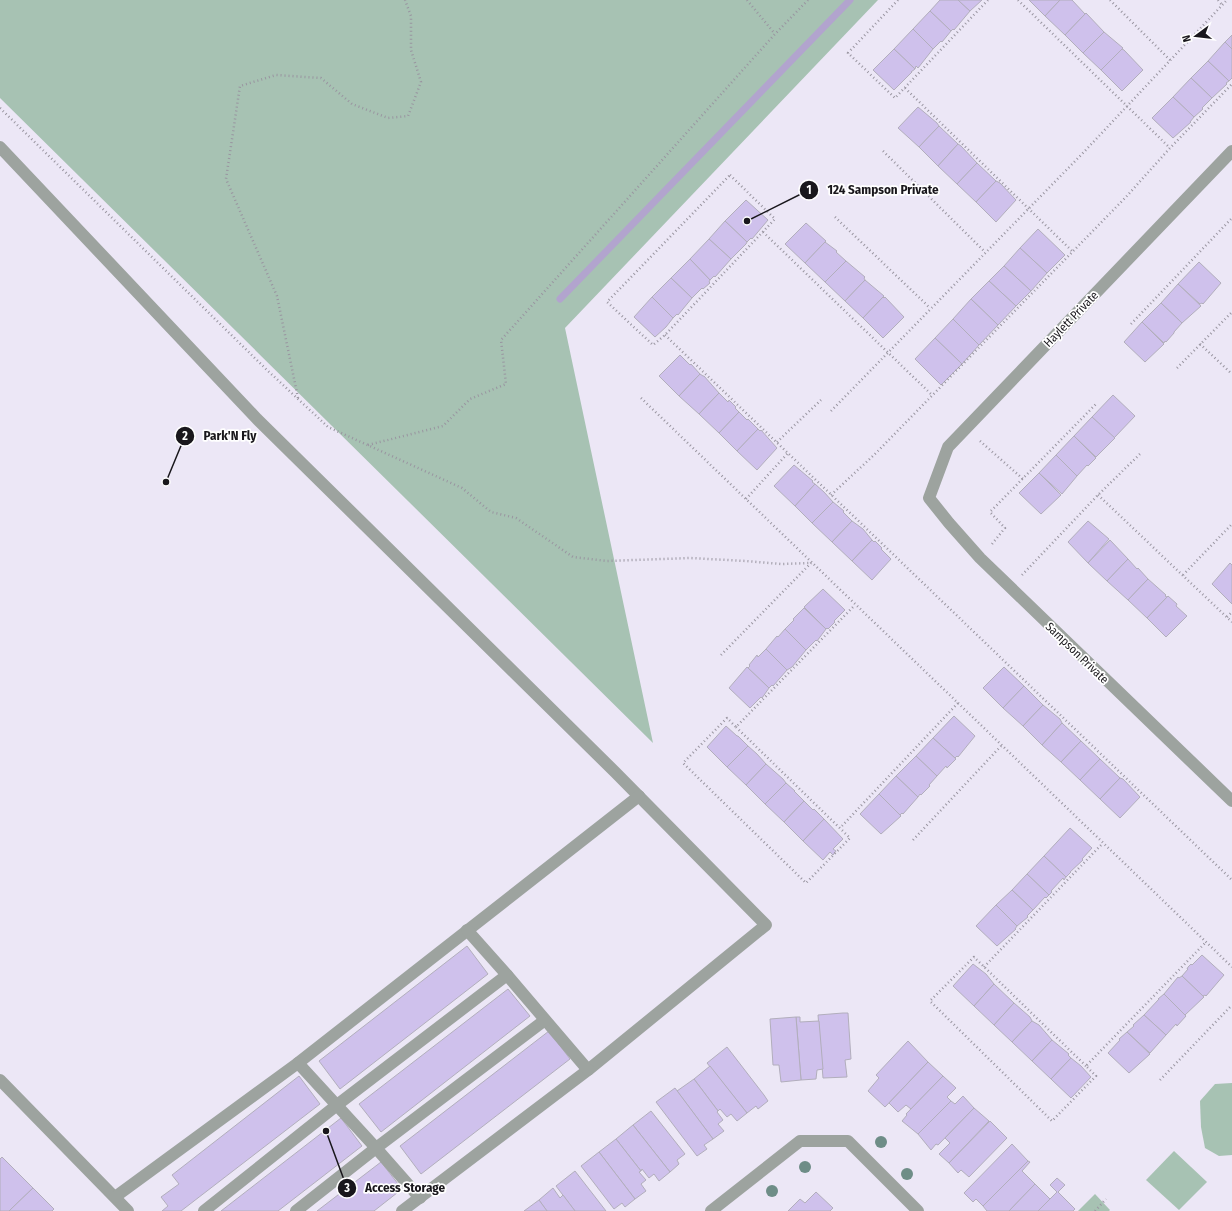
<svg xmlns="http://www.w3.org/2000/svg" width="1232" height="1211" viewBox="0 0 1232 1211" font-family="'Fira Sans Condensed',sans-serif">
  <rect width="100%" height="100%" fill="#ece7f6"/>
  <g fill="#a7c2b3">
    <polygon points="0,0 878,0 565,328 653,743 0,98"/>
    <polygon points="1232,1083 1232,1155 1219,1156 1205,1148 1201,1127 1200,1101 1215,1084"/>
    <polygon points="1174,1151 1207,1182 1179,1210 1146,1180"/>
    <polygon points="1095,1194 1110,1210 1109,1211 1078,1211"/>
  </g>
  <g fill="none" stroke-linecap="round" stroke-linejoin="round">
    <polyline stroke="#b2a4ce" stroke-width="7" points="560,299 850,0"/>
  </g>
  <g fill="#cfc1ec" stroke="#b2aebc">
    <polygon points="940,0 958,0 970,11 954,30 953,29 951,31 930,11"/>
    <polygon points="958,0 982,0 970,11"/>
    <polygon points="1029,0 1060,0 1045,16"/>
    <polygon points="1060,0 1072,0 1085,14 1065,35 1045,16"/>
    <polygon points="930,11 951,31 942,42 941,41 933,49 913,29"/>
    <polygon points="1086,13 1104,32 1083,53 1065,35"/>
    <polygon points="913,29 933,49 918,68 916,66 915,69 894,49"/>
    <polygon points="1104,32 1123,48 1101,70 1083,53"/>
    <polygon points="1232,35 1232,49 1225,42"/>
    <polygon points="1225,42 1232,49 1232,78 1229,81 1208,61"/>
    <polygon points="894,49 915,69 911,72 912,72 894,90 873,70"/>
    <polygon points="1122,49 1124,50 1143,70 1122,91 1101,70"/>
    <polygon points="1208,61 1229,81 1226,83 1227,84 1212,98 1191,78"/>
    <polygon points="1191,78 1212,98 1202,108 1203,109 1194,117 1173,97"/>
    <polygon points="1173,97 1194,117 1190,122 1191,122 1173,138 1152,118"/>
    <polygon points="918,107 937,123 939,126 919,147 898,128"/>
    <polygon points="939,126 958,144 938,166 919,147"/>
    <polygon points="958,144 961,146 977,163 957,184 938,166"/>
    <polygon points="977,163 996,181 976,202 957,184"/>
    <polygon points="996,181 1000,183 1016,200 996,222 976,202"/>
    <polygon points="746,200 768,220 752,239 751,238 747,242 725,221"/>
    <polygon points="725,221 747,242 746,244 731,259 709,239"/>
    <polygon points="806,223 826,241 805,263 785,244"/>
    <polygon points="1038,229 1065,255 1047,273 1020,248"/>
    <polygon points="709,239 731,259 715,277 714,276 710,280 690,259"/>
    <polygon points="825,242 837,251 836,252 846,261 825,282 805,263"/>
    <polygon points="1020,248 1047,273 1031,291 1004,266"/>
    <polygon points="690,259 710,280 709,282 710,283 703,289 702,288 692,298 671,278"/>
    <polygon points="846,261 865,277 864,278 865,280 845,301 825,282"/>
    <polygon points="1199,262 1221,283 1203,304 1202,303 1200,304 1178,284"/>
    <polygon points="1004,266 1031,291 1016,306 989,281"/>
    <polygon points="671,278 692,298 678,315 677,314 673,318 652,297"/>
    <polygon points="865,280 884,296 863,318 845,301"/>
    <polygon points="989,281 1016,306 998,325 971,299"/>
    <polygon points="1178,284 1201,306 1182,323 1161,303"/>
    <polygon points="652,297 673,318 666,327 655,337 634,317"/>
    <polygon points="883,297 884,298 885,297 904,317 883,338 863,318"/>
    <polygon points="971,299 998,325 979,345 953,319"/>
    <polygon points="1161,303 1182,323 1174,332 1174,333 1166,342 1165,341 1164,343 1142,322"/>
    <polygon points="953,319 979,345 962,364 935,338"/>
    <polygon points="1142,322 1164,344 1145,362 1124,342"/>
    <polygon points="935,338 962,364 941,385 915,359"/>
    <polygon points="680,355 690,365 691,364 700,374 679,396 659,376"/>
    <polygon points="700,374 703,376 704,376 719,393 699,414 679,396"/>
    <polygon points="719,393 728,402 729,400 736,407 735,408 739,412 719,433 699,414"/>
    <polygon points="1113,395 1135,416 1114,438 1092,417"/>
    <polygon points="739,412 747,420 748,419 758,429 737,451 719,433"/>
    <polygon points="1092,417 1115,438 1096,457 1074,436"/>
    <polygon points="758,429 760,431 761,430 777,448 757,470 737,451"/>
    <polygon points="1074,436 1096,458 1088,466 1087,465 1077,476 1056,455"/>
    <polygon points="1056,455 1077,476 1062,494 1039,473"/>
    <polygon points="794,465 813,481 812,482 815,484 795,506 774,486"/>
    <polygon points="1039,473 1061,495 1041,514 1019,493"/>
    <polygon points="815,484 824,492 833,502 812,523 795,506"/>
    <polygon points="833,502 844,511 843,512 852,521 832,542 812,523"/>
    <polygon points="852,521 863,529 872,540 852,561 832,542"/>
    <polygon points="1088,521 1109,539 1088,563 1068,542"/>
    <polygon points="872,540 874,542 875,541 882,548 881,549 891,559 872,580 852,561"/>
    <polygon points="1110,540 1128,559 1107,581 1088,563"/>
    <polygon points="1128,559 1137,569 1138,568 1148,579 1128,600 1107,581"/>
    <polygon points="1230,563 1232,565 1232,604 1212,584"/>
    <polygon points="1148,579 1166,595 1165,596 1167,597 1147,618 1128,600"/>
    <polygon points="823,589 845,610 834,621 835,622 828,629 827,628 826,629 804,607"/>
    <polygon points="1168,596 1177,604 1176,606 1187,616 1166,637 1147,618"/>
    <polygon points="804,608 826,629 817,641 816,640 806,650 785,629 794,620 793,619"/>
    <polygon points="785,629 806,650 792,667 787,670 766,649 777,636 778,637"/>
    <polygon points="766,649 787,670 773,686 772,685 769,688 748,668 750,666 749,665 757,655 758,657"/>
    <polygon points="747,667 769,688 762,698 761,697 750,708 729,688"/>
    <polygon points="1004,667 1024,686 1003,708 983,688"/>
    <polygon points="1024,686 1043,705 1023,726 1003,708"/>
    <polygon points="1043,705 1060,719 1062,723 1042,745 1023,726"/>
    <polygon points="954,716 975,736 958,757 957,756 955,758 933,738"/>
    <polygon points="1062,723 1081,741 1061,762 1042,745"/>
    <polygon points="726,726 737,736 738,736 748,746 727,767 707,747"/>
    <polygon points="933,738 956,759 947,768 946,766 937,776 916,756"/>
    <polygon points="1081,741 1100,759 1080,780 1061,762"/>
    <polygon points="748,746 757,754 766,764 746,785 727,767"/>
    <polygon points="916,756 937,776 929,785 930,786 921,795 920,794 918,797 896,776"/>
    <polygon points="1100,759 1120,778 1100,799 1080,780"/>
    <polygon points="766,764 783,779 786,783 765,804 746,785"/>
    <polygon points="896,776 918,797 903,814 902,813 900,815 879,794"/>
    <polygon points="1120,778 1123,779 1140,797 1120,818 1100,799"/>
    <polygon points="786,783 795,791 794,791 804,801 784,822 765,804"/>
    <polygon points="879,794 901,816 881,834 860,814"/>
    <polygon points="804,801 813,810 814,809 824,819 803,841 784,822"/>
    <polygon points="824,819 843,839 833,849 836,851 833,855 830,852 823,860 803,841"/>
    <polygon points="1070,828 1092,848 1082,859 1083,860 1070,872 1071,872 1066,877 1044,856"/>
    <polygon points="1044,856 1066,877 1064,880 1063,878 1051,891 1052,892 1049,895 1027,874"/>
    <polygon points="1027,874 1049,895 1046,898 1045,897 1033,910 1012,890"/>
    <polygon points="1012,890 1033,910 1027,916 1028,917 1017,926 996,905"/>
    <polygon points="996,905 1017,926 1015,929 1016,929 997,946 976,926"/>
    <polygon points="467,946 488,974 340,1089 319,1061"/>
    <polygon points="1202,955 1224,975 1206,996 1205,995 1203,996 1182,976 1188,969 1187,969 1188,967 1191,964 1192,965"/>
    <polygon points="973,964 986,974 994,984 974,1006 953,986"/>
    <polygon points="1182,976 1204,997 1185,1015 1164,994 1178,977 1179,978"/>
    <polygon points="994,984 1014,1003 994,1025 974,1006"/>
    <polygon points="508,989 530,1016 381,1132 359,1104"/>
    <polygon points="1164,994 1186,1016 1177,1026 1176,1024 1166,1035 1144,1015 1159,999 1158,999"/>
    <polygon points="1014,1003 1030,1017 1032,1021 1012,1042 994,1025"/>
    <polygon points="843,1013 848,1013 851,1059 845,1060 847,1077 823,1078 818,1015"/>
    <polygon points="1144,1015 1166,1035 1150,1053 1127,1032 1134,1026 1133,1025"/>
    <polygon points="796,1017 800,1017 800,1022 819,1021 823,1069 817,1070 816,1079 801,1080"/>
    <polygon points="796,1017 801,1080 781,1082 779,1065 773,1065 770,1019"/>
    <polygon points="1032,1021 1039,1025 1052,1040 1032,1061 1012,1042"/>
    <polygon points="549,1031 570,1059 421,1174 400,1146"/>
    <polygon points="1127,1032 1150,1054 1129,1073 1108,1053 1120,1040 1119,1039"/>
    <polygon points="1052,1040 1069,1054 1068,1055 1071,1058 1051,1079 1032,1061"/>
    <polygon points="908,1041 928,1062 885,1107 868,1091 879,1078 876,1075"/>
    <polygon points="727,1047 764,1095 768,1101 758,1109 756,1106 747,1113 707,1063"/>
    <polygon points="1071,1058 1081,1066 1091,1077 1071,1098 1051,1079"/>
    <polygon points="928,1062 943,1076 911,1109 906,1105 898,1112 889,1103"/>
    <polygon points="710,1066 747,1113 737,1121 731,1114 727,1117 720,1109 718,1111 694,1079"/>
    <polygon points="299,1076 320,1104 181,1211 162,1211 168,1206 161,1197 179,1184 172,1175"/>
    <polygon points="943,1076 956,1088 947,1097 951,1101 918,1134 902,1121 907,1115 906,1114"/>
    <polygon points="694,1079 718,1111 717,1112 723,1120 718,1124 724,1131 713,1139 677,1091"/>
    <polygon points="675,1088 713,1139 704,1145 707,1149 697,1156 656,1102"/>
    <polygon points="963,1096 974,1108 938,1145 936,1144 931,1150 918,1134 951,1101 955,1104"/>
    <polygon points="974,1108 989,1121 949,1163 939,1154 950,1143 945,1138"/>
    <polygon points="651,1111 685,1154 677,1160 679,1164 670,1172 633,1125"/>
    <polygon points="341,1118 362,1146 278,1211 221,1211"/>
    <polygon points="990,1121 1007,1138 969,1177 961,1170 958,1173 949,1163"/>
    <polygon points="633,1125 670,1172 659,1181 654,1174 649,1178 642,1169 641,1171 616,1139"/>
    <polygon points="616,1139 641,1171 639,1172 646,1180 641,1184 646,1191 635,1199 599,1152"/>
    <polygon points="1012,1144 1028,1161 983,1206 976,1199 973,1202 964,1193"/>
    <polygon points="599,1152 635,1199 625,1207 622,1203 614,1209 581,1166"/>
    <polygon points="2,1157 33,1188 9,1211 0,1211 0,1159"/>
    <polygon points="1028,1161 1030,1162 1022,1171 1035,1184 1009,1211 987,1211 983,1206"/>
    <polygon points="381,1162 402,1189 374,1211 317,1211"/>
    <polygon points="575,1171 606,1211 575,1211 556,1186"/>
    <polygon points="1057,1178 1065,1185 1058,1192 1075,1209 1073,1211 1038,1211 1057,1192 1050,1185"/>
    <polygon points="1035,1184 1050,1199 1038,1211 1009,1211"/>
    <polygon points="33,1188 54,1209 52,1211 9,1211"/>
    <polygon points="553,1188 560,1198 563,1195 575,1211 547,1211 539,1200"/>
    <polygon points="816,1192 833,1208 830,1211 788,1211 800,1199 805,1203"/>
    <polygon points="539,1200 547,1211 524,1211"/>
  </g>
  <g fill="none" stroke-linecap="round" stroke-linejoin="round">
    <g stroke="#9995a0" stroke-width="2.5" stroke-dasharray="1 3" stroke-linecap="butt">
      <polyline points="747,0 775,34"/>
      <polyline points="898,0 848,53 895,98 988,0"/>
      <polyline points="1018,0 1170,148"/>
      <polyline points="1110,0 1170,60"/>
      <polyline points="1218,0 1222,5"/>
      <polyline points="905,88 1073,252"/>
      <polyline points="0,108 267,370 328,427 462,488 491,512 516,518 573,557 607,561 690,558 746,561 781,564 811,563"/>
      <polyline points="883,151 985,252"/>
      <polygon points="730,175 775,219 665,335 653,345 607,302"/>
      <polyline points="835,217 930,308"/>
      <polyline points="763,232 932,395"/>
      <polyline points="1131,324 1232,218"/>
      <polyline points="665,335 1232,880"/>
      <polyline points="1200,344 1232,374"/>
      <polyline points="1177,368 1232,312"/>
      <polyline points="298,398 277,296 226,179 240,86 276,75 321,78 352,104 388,118 408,116 421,82 411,50 411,16 405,0"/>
      <polyline points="641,398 958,703 840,828"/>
      <polyline points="831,411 1082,154 1227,0"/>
      <polyline points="980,441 1023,479"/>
      <polyline points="777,442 821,400"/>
      <polyline points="368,445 443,426 470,399 506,384 501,340 775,34 808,0"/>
      <polyline points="831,495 875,454 1126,197 1170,148 1232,84"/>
      <polyline points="1098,495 1232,622"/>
      <polyline points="746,499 788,453"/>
      <polyline points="992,544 1005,528 990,512 1097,403"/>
      <polyline points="1022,575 1098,495 1142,452"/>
      <polyline points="1183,575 1232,524"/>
      <polyline points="1227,617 1232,612"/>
      <polyline points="721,655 811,563"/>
      <polyline points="958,703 1232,967"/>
      <polyline points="736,727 850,838 806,883 683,763 727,718 736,727 855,605"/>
      <polyline points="913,840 1001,746"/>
      <polyline points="984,967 1103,843"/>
      <polyline points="1086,1066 974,957 930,1001 1052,1121 1096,1076 1086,1066 1206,942"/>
      <polyline points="1160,1080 1232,1005"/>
      <polyline points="1095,1211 1106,1199"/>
    </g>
    <g stroke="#9da39f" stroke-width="12">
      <polyline points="0,147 257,419 615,772 766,925 588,1070 402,1211"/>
      <polyline points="507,975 588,1070"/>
      <polyline points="0,1080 128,1211"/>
      <polyline points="115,1197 298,1063 639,796"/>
      <polyline points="420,1198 376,1148 545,1020"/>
      <polyline points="204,1211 337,1105 507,975 467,930"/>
      <polyline points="296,1211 376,1148 298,1063"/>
    </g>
    <g stroke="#9da39f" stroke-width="12">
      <polyline points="1232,151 948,447 929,498 949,523 980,558 1232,801"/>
      <polyline points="711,1211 800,1141 848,1141 918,1211"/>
    </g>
  </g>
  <g fill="#6e8d87">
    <circle cx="881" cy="1142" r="6"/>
    <circle cx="805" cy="1167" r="6"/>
    <circle cx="907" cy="1174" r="6"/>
    <circle cx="772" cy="1191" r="6"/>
  </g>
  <g text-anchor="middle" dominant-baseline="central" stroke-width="3.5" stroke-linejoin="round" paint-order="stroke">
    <g font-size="12" fill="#19171c" stroke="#fff">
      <text transform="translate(1071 319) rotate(-46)">Haylett Private</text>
      <text transform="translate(1077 653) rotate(44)">Sampson Private</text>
    </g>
  </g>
  <path fill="none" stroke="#19171c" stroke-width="1.5" d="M747 221L809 190M166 482L185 436M326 1131L347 1188"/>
  <g fill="#19171c" stroke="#fff" stroke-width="1.5">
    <circle cx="747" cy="221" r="4"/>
    <circle cx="166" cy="482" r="4"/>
    <circle cx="326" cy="1131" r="4"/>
    <circle cx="809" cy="190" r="10"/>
    <circle cx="185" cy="436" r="10"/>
    <circle cx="347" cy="1188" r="10"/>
  </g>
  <g font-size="12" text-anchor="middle" font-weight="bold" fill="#fff">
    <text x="809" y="194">1</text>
    <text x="185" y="440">2</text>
    <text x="347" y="1192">3</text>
  </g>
  <g font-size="13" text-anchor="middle" font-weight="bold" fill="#19171c" stroke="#fff" stroke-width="3.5" stroke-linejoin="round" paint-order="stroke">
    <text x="883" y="194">124 Sampson Private</text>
    <text x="230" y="440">Park'N Fly</text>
    <text x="405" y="1192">Access Storage</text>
  </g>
  <g transform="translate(1196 36) rotate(255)" stroke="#ffffff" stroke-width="3" paint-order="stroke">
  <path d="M0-3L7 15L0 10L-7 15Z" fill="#19171c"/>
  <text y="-6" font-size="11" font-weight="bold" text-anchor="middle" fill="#19171c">N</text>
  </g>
</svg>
